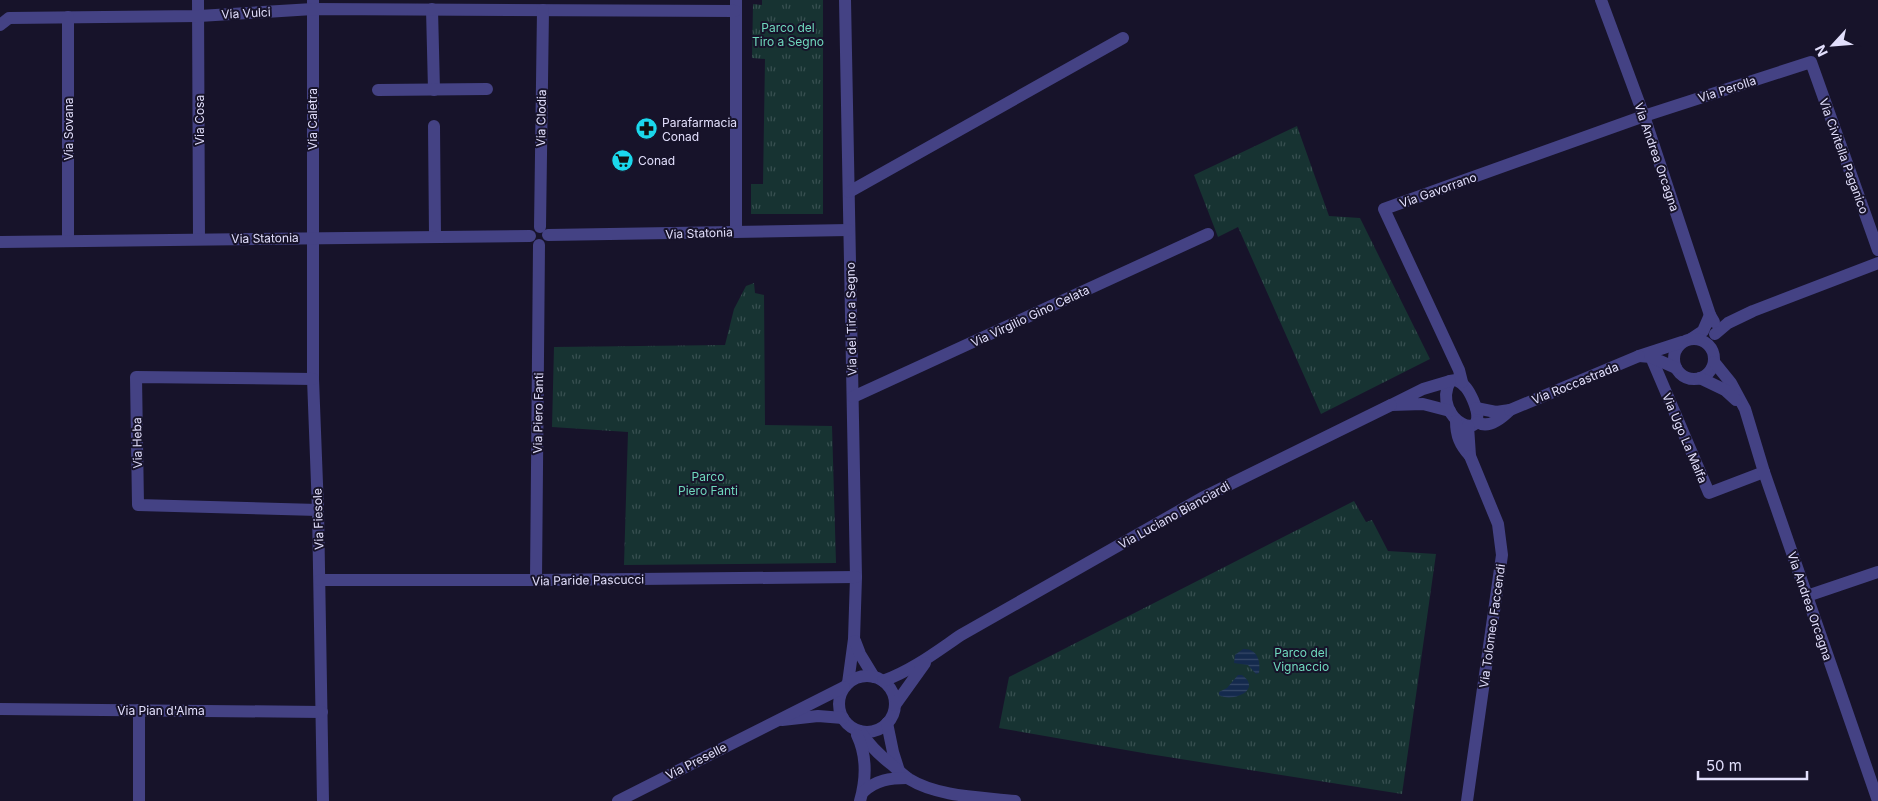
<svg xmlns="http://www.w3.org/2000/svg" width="1878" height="801" viewBox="0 0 1878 801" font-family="Inter,sans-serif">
  <defs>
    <pattern id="park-tufts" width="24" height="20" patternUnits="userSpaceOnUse" patternTransform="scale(1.25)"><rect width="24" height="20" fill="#173332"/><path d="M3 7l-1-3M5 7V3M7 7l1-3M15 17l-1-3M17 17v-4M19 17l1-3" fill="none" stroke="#385051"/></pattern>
    <pattern id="water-rules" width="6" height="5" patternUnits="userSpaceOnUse" patternTransform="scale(1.25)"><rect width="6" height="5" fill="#142a4d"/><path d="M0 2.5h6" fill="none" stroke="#364868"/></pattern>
  </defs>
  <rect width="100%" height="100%" fill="#17132a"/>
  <g fill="url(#park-tufts)">
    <polygon points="762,0 823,0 823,214 751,214 751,184 763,184 765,59 752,58 753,4 762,5"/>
    <polygon points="1297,126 1329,216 1360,218 1430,359 1321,414 1238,227 1218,237 1194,175"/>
    <polygon points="754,283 755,293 764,295 765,425 832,426 836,563 624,565 628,432 552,427 554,347 725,345 734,309 746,286"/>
    <polygon points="1354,501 1366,522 1372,520 1388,551 1436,554 1402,794 1149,754 999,728 1009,677"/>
  </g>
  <g fill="url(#water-rules)">
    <path d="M1243 649C1257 648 1261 661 1259 673L1256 674 1248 665 1234 663 1235 655Z"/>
    <path d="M1238 675H1242C1263 690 1232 703 1219 695V692L1227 688Z"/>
  </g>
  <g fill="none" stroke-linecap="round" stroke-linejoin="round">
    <g stroke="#444284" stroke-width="12">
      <polyline points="198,0 199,239"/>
      <polyline points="313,0 313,379 318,510 323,801"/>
      <polyline points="736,0 736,232"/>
      <polyline points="845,0 856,577 854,639 848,683"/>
      <polyline points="1601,0 1644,116 1710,315"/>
      <polyline points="432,9 434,90"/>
      <polyline points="0,25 9,18 199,16 313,9 735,11"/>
      <polyline points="378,90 487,89"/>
      <polyline points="434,126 435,236"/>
      <polyline points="849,192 1123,38"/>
      <polyline points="540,227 543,10"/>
      <polyline points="548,235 849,230"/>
      <polyline points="68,241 68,17"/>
      <polyline points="0,242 530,236"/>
      <polyline points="1715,334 1728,323 1753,311 1878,263"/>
      <polyline points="1691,339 1703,331 1710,315 1714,322"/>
      <circle cx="1694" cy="359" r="20"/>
      <polyline points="1651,357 1709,493 1764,472"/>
      <polyline points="1714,362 1731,383 1745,409 1764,472 1878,801"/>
      <polyline points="1676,368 1651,357 1639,356 1682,342"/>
      <polyline points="1700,378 1725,390 1736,400"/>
      <polyline points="313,379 136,377 138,505 318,510"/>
      <path d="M1456 380C1465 384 1469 391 1473 400 1494 449 1430 420 1450 381Z"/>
      <polyline points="1462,382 1459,370 1384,209 1644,116 1811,62 1878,250"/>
      <polyline points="853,397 1208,234"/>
      <path d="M1476 408 1496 412 1510 410C1502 418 1488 429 1477 422"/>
      <polyline points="1510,410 1639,356"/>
      <polyline points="1450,411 1423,404 1391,405 1423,389 1450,381"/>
      <path d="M1456 421C1456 436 1460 445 1470 456L1468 426"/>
      <polyline points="320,580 536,580 856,577"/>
      <polyline points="536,580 539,245"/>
      <polyline points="1807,596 1878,572"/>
      <polyline points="855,641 860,654 874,677"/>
      <circle cx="867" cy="704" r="28"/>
      <path d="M883 681C913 670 936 652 961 635L1202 498 1391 405"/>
      <polyline points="895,705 925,663"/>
      <polyline points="0,709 322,712"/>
      <polyline points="139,710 139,801"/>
      <polyline points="782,720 818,716 843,718"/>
      <polyline points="887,723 893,752 899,771"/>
      <path d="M860 731C869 745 878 754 891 764 897 769 903 775 909 779 938 797 982 797 1015 801"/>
      <path d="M857 735C867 756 866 780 860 801"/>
      <path d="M863 792C876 780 890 778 907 778"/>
      <polyline points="618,801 844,687"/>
      <polyline points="1467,801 1502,555 1498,524 1470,456"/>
    </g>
  </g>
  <defs>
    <symbol id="pharmacy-disc" viewBox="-11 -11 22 22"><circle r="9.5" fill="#1bd8ec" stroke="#17132a"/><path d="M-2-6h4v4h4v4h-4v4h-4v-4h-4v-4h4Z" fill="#111"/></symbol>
    <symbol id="supermarket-disc" viewBox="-11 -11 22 22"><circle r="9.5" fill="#1bd8ec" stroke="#17132a"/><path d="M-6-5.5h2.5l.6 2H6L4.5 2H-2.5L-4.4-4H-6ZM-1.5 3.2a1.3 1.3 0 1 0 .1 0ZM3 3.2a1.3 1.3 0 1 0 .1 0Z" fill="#111"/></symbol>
  </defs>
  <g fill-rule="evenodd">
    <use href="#pharmacy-disc" x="634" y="116" width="25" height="25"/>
    <use href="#supermarket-disc" x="610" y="148" width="25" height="25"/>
  </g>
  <g text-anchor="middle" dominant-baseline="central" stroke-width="4" stroke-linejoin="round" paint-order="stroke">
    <g font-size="12" fill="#e2dffc" stroke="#17132a">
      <text transform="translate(246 13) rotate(-3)">Via Vulci</text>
      <text transform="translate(1727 89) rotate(-18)">Via Perolla</text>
      <text transform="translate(541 118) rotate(-89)">Via Clodia</text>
      <text transform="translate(312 119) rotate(-90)">Via Caletra</text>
      <text transform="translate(199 120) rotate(-90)">Via Cosa</text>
      <text transform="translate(68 129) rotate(-90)">Via Sovana</text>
      <text transform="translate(1844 156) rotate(70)">Via Civitella Paganico</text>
      <text transform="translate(1657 157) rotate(71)">Via Andrea Orcagna</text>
      <text transform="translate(1438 190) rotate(-20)">Via Gavorrano</text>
      <text transform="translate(699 233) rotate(-2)">Via Statonia</text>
      <text transform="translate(265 238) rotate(-1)">Via Statonia</text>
      <text transform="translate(1030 316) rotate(-25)">Via Virgilio Gino Celata</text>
      <text transform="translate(851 319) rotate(-91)">Via del Tiro a Segno</text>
      <text transform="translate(1575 383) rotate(-22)">Via Roccastrada</text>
      <text transform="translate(538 413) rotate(-89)">Via Piero Fanti</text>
      <text transform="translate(1685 438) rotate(67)">Via Ugo La Malfa</text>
      <text transform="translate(137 443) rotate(-91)">Via Heba</text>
      <text transform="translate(1174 515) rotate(-29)">Via Luciano Bianciardi</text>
      <text transform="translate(318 519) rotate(-92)">Via Fiesole</text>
      <text transform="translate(588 580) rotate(-1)">Via Paride Pascucci</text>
      <text transform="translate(1810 606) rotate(71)">Via Andrea Orcagna</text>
      <text transform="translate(1492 626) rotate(-82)">Via Tolomeo Faccendi</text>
      <text x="161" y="710">Via Pian d'Alma</text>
      <text transform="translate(696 761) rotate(-27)">Via Preselle</text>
    </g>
    <g font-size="12" fill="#6fd8bd" stroke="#17132a">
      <text x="788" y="27">Parco del<tspan x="788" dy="14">Tiro a Segno</tspan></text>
      <text x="708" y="476">Parco<tspan x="708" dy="14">Piero Fanti</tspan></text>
      <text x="1301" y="652">Parco del<tspan x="1301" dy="14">Vignaccio</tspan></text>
    </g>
    <g font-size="12" fill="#e2dffc" stroke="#17132a" text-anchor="start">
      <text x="662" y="122">Parafarmacia<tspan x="662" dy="14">Conad</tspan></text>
      <text x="638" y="160">Conad</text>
    </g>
  </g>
  <g transform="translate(1833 45) rotate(244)" stroke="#17132a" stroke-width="4" paint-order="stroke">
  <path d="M0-4L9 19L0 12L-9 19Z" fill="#e2dffc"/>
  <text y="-8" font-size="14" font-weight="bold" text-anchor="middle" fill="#e2dffc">N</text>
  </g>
  <path d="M1698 771v8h109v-8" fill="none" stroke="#e2dffc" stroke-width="2.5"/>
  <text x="1706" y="771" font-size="15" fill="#e2dffc" stroke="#17132a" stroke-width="4" paint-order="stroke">50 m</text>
</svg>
